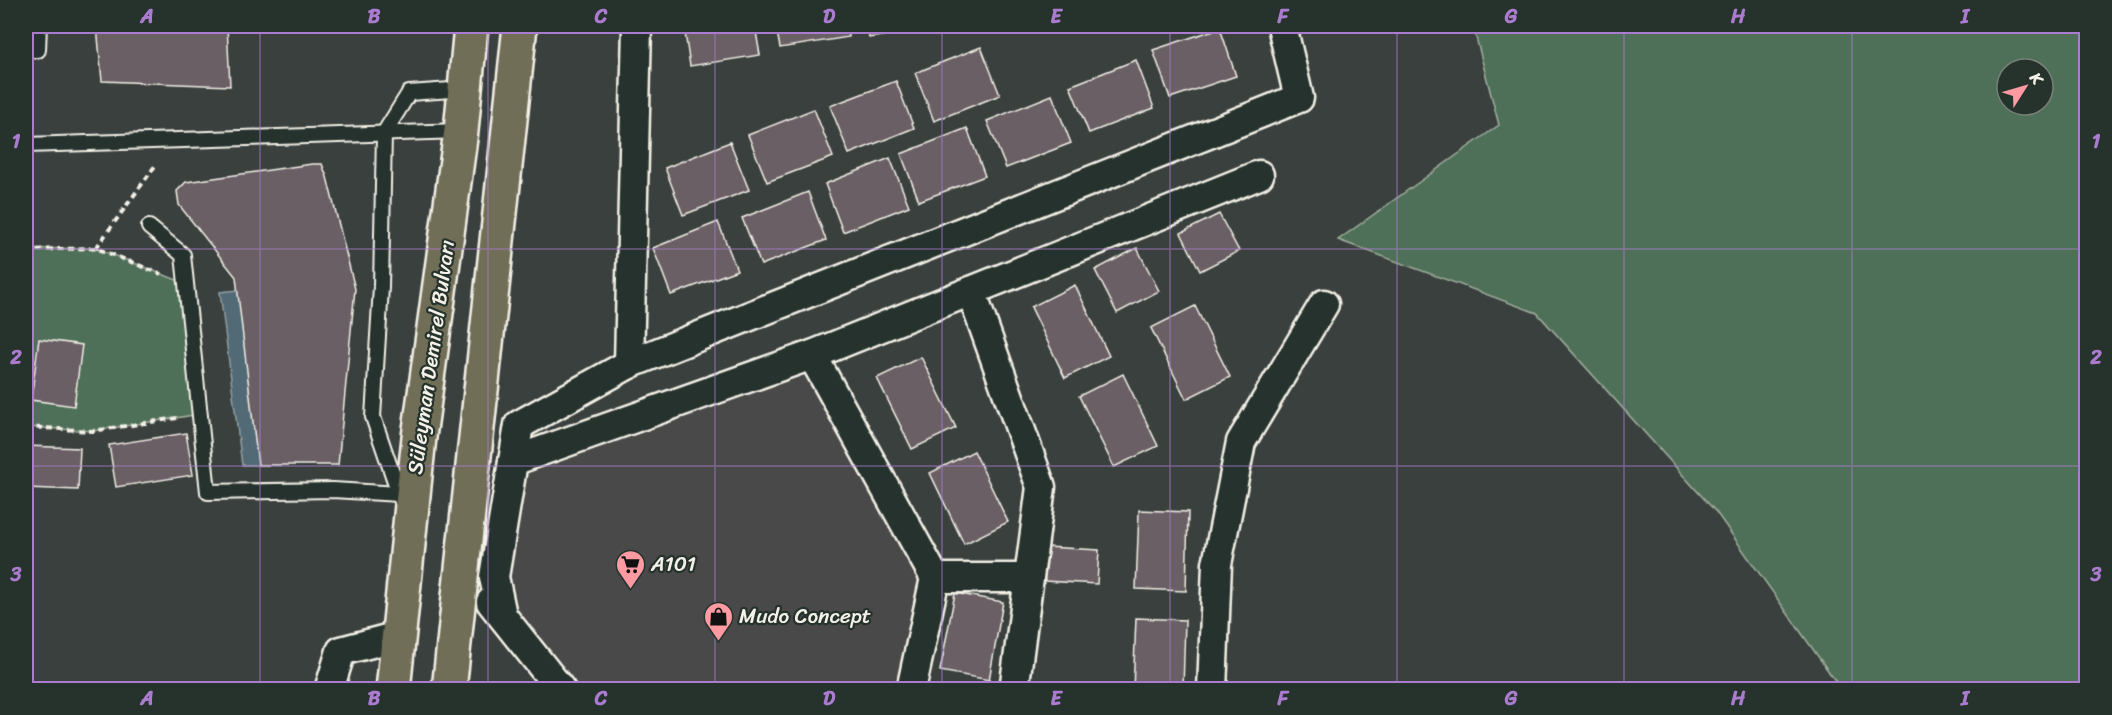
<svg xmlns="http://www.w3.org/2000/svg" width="2112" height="715" viewBox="0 0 2112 715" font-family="Sriracha,sans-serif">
  <rect width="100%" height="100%" fill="#3a403e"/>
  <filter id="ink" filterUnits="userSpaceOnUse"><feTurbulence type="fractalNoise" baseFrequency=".0167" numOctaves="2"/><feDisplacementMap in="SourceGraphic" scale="12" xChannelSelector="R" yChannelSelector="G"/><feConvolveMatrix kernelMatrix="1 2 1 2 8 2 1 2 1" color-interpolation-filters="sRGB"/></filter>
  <g filter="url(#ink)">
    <polygon fill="#48494a" points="812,355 935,578 911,689 561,690 502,615 513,461"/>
    <g fill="#506f58" stroke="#a2b0a0" stroke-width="1.5" fill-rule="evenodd">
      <path d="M1473 26H2086V689H1841L1716 512 1537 313 1338 240 1499 125ZM2007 69H2043V105H2007Z"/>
      <polygon points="96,248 187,284 200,414 93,431 26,427 26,249"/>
    </g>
    <polygon fill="#516a76" stroke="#92a0a4" stroke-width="1.5" points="238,290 258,465 242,465 220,292"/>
    <g fill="#695f65" stroke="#f4f1e8" stroke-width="1.5">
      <polygon points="97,26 227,26 230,86 102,81"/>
      <polygon points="684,26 755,26 760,55 690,66"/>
      <polygon points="776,26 847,26 849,37 780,48"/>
      <polygon points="867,26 938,26 939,27 869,38"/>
      <polygon points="1220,28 1236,76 1170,98 1153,50"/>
      <polygon points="981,47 1000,95 934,121 915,73"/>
      <polygon points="1136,60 1154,108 1089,133 1070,86"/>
      <polygon points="896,81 914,128 849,154 830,106"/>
      <polygon points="1052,95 1071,143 1006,168 987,121"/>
      <polygon points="814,109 833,157 767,182 748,135"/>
      <polygon points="967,128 985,176 919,201 901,154"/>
      <polygon points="730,142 749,190 683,215 665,168"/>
      <polygon points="890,158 909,206 843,232 825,184"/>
      <polygon points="312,164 322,164 327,177 355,289 338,465 258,465 236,277 179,205 177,191 186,182"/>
      <polygon points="808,192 826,240 761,265 742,218"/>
      <polygon points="1219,214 1239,251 1200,271 1181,233"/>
      <polygon points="718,222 737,270 671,295 653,248"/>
      <polygon points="1137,248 1159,291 1117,313 1095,270"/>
      <polygon points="1075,285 1109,356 1065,378 1031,307"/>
      <polygon points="1195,306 1230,377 1186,399 1151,328"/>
      <polygon points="39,339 82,345 74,406 31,400"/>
      <polygon points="921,357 956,428 912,449 877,378"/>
      <polygon points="1123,374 1158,446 1114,467 1079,396"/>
      <polygon points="186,433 193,475 116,487 109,445"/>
      <polygon points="26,446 80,448 78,490 26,488"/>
      <polygon points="974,451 1008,522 964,544 930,473"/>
      <polygon points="1139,510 1188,512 1186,591 1136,589"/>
      <polygon points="1046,547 1099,550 1097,584 1044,581"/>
      <polygon points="955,593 1003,602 989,680 940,671"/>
      <polygon points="1136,618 1185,620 1183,690 1133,690"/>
    </g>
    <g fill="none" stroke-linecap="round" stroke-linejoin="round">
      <defs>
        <g id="lane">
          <polyline points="26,50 38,50 39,26"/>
          <polyline points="26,145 461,131"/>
          <polyline points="149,227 183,255 208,492 333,490 399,494"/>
          <polyline points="403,505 373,417 381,287 384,133 409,93 465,89"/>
        </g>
        <g id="street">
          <polyline points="971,291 1041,487 1014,690"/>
          <polyline points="812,355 935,578 911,690"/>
          <polyline points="629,364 637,26"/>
          <polyline points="513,461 812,355 1259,175"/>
          <polyline points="935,578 1029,578"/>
          <polyline points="491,602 561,690"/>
          <polyline points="502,615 494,577 519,425 629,364 1299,98 1282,26"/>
          <polyline points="329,690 341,651 398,636"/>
          <polyline points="1212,690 1217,564 1241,442 1324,304"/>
        </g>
        <g id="highway">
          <polyline points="393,690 419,437 461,131 471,26"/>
          <polyline points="449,690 520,26"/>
        </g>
      </defs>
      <use href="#lane" stroke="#f4f1e8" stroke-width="18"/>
      <use href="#street" stroke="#f4f1e8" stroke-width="33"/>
      <use href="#highway" stroke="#f4f1e8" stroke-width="38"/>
      <g stroke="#f4f1e8" stroke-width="4" stroke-dasharray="6 4.5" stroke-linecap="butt">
        <polyline points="96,248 155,166"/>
        <polyline points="26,250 96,248 161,274"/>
        <polyline points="26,427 93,431 177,418"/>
      </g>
      <use href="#lane" stroke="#26332d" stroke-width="14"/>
      <use href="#street" stroke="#26332d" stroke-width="28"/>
      <use href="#highway" stroke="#716e59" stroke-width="33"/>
    </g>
  </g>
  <path fill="none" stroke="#ab7bcf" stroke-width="1.5" stroke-opacity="0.55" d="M260 26V690M488 26V690M715 26V690M942 26V690M1170 26V690M1397 26V690M1624 26V690M1852 26V690M26 249H2086M26 466H2086"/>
  <defs>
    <symbol id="supermarket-pin" viewBox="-11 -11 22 30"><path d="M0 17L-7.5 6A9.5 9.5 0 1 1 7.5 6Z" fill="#ff9aa2" stroke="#26332d"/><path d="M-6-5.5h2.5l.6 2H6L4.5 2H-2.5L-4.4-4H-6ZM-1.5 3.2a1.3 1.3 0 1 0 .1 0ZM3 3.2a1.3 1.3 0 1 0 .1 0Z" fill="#111"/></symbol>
    <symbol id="shop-pin" viewBox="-11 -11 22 30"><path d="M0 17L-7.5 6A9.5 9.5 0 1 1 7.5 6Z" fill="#ff9aa2" stroke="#26332d"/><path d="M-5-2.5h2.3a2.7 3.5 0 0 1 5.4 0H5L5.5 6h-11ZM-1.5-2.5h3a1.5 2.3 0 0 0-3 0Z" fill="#111"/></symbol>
  </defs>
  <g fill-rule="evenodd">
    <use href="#supermarket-pin" x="614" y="548" width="33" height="45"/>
    <use href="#shop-pin" x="702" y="600" width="33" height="45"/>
  </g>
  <g text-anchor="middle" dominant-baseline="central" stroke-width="4.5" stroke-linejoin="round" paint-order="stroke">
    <g font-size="21" fill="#f4f1e8" stroke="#26332d">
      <text transform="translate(431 357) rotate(-82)">Süleyman Demirel Bulvarı</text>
    </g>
    <g font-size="21" fill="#f4f1e8" stroke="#26332d" text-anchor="start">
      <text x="651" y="564">A101</text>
      <text x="739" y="616">Mudo Concept</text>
    </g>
  </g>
  <rect width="2112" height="715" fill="none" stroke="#26332d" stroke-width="66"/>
  <g transform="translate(2025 87) rotate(53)"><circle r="28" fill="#26332d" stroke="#787f78" stroke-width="1.5"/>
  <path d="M0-4.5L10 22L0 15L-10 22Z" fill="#ff9aa2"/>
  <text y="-9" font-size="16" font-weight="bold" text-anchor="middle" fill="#f4f1e8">K</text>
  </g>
  <rect x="33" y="33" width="2046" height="649" fill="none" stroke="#ab7bcf" stroke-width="2"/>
  <g font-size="20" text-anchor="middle" font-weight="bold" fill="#ab7bcf">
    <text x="147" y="23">A</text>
    <text x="374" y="23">B</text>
    <text x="601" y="23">C</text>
    <text x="829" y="23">D</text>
    <text x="1056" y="23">E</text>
    <text x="1283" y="23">F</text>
    <text x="1511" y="23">G</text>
    <text x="1738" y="23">H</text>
    <text x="1965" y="23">I</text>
    <text x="16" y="148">1</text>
    <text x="2096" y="148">1</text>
    <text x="16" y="364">2</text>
    <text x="2096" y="364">2</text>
    <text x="16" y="581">3</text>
    <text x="2096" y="581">3</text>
    <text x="147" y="705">A</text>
    <text x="374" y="705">B</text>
    <text x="601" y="705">C</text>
    <text x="829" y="705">D</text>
    <text x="1056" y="705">E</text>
    <text x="1283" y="705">F</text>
    <text x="1511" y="705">G</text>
    <text x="1738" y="705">H</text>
    <text x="1965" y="705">I</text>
  </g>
</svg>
